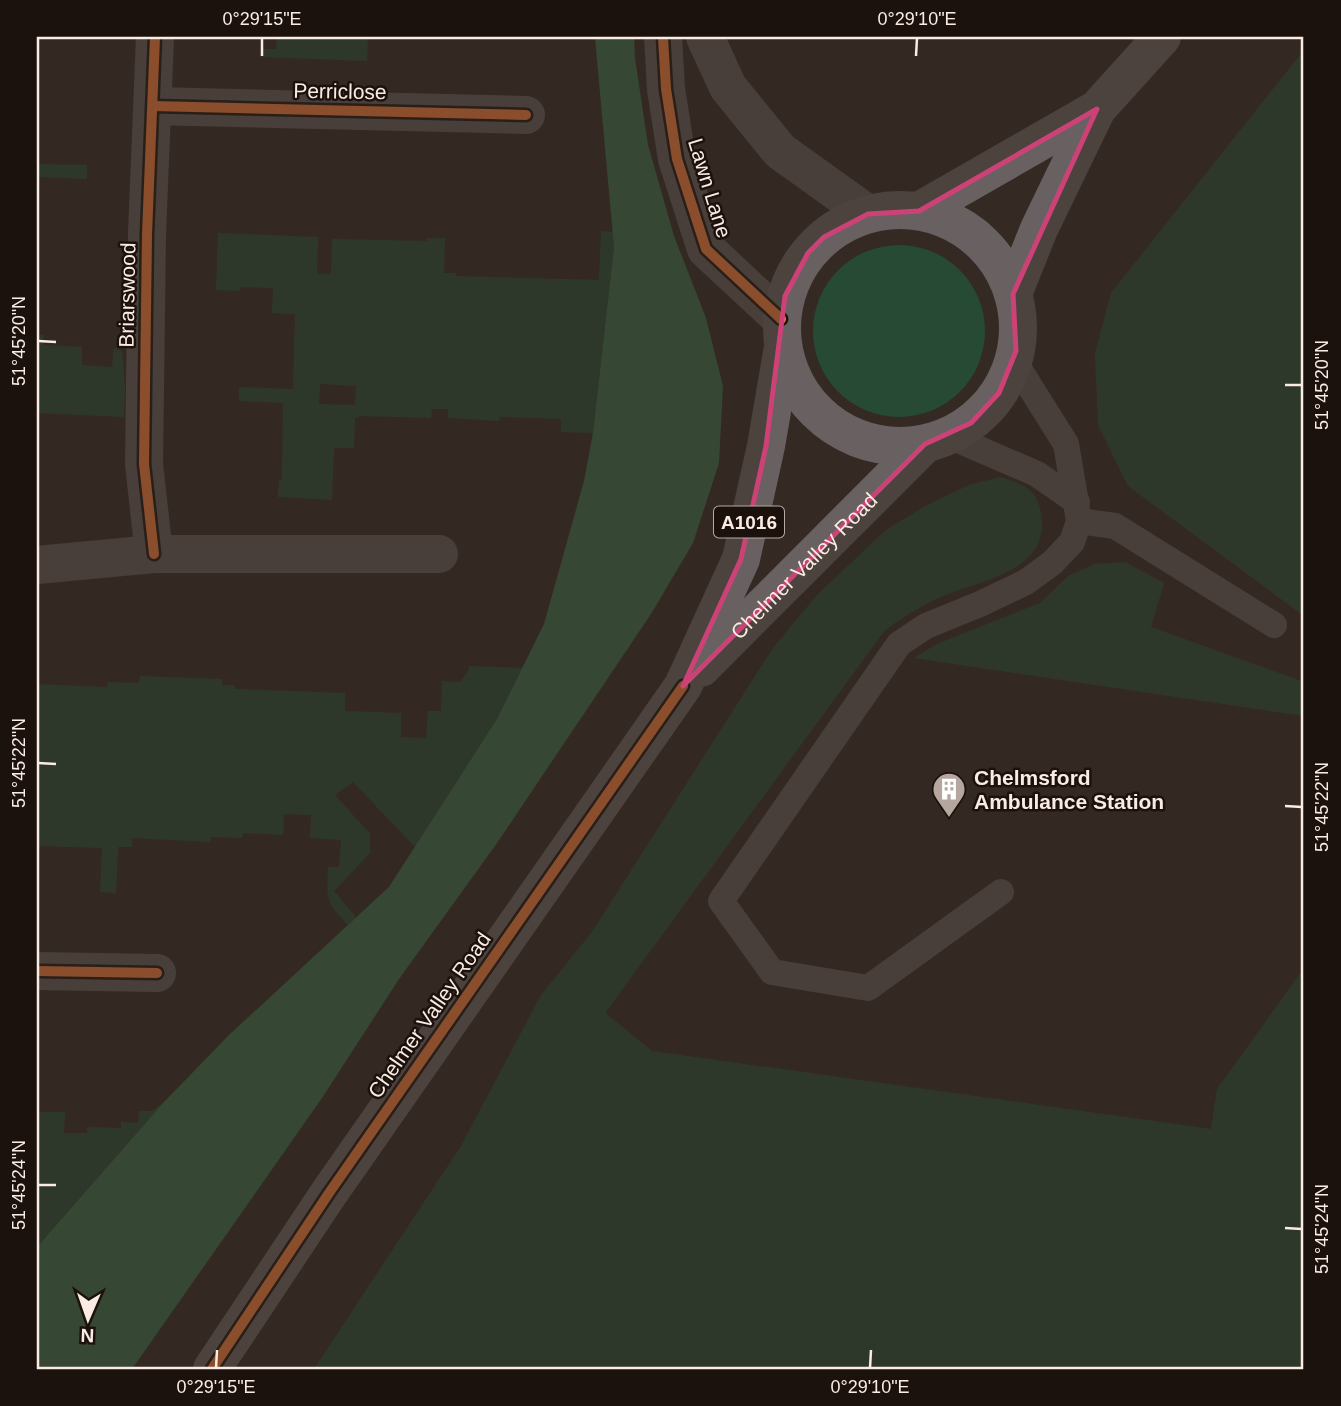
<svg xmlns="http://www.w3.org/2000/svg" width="1341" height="1406" viewBox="0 0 1341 1406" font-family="Arial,sans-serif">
  <rect width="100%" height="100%" fill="#342923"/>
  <g fill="#264a33" fill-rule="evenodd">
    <polygon points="277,37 368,37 367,61 261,57 261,49 276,49"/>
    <polygon points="1304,50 1304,616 1128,486 1098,425 1095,354 1111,293"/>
    <polygon points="37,164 87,165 87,179 37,177"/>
    <path d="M601 231 613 232 614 247 593 433 561 432V419L500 417 499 421 448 418V409H432L431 418 361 416 355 418 354 448H334L332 500 278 497 279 481 282 480 283 403 239 401V387L293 389 295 314 272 313 273 288 241 287 240 291 216 290 218 233 318 237 317 274H331L332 239 427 241V238H445L444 273H455L456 276 599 280ZM320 384 356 386 355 405 319 404Z"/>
    <circle cx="899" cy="331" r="86"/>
    <polygon points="37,335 43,335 44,345 82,347 82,365 112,367 114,348 122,351 125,390 124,417 37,413"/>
    <path d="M1000 477C1022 484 1037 488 1041 513 1051 568 989 579 951 593 927 602 906 615 885 630L605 1013 652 1051 1211 1129 1217 1089 1304 968V1369H314L461 1146 541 995 592 932 773 648 818 594 886 530 927 505 969 485Z"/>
    <polygon points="1125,562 1164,583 1151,627 1304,682 1304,716 914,658 937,644 1040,603 1068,576 1095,564"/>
    <path d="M469 666 523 668 497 719 415 847 353 782 335 795 370 834V853L334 891 356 917 348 925C325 901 327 899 328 867H339L341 840 310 838 311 815 284 814 283 835 243 833 242 838 211 837V842L132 838V847H118L116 893 100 892 102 848 37 846V684L107 687 108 682 139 683 140 676 222 679V685H234L235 689 345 693V711L401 713V737L426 738 428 711H441L442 681 460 682 469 670Z"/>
    <polygon points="164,1102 37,1247 37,1112 65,1112 64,1133 87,1133 87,1127 121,1128 121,1122 138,1123 139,1111 152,1111"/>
  </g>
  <polygon fill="#386a4a" points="634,37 635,58 648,145 674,236 706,318 723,386 719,463 693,543 651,614 497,843 399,979 322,1098 132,1369 37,1369 37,1247 164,1102 229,1035 389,887 497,719 544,624 584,481 593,433 614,247 595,38"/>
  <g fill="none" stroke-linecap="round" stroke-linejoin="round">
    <g stroke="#5f5959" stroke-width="26">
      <polyline points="949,436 1037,474 1077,502"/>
      <polyline points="1079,521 1115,526 1274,625"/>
      <polyline points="1001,892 868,988 772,972 721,901 899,644 926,626 980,604 1026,582 1052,563 1072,542 1079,521 1066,444 1014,361"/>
    </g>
    <g stroke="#5f5959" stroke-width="38">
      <polyline points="153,106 526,115"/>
      <polyline points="154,554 144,464 147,234 155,37"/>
      <polyline points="37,565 154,554 439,554"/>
      <polyline points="37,971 157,973"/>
    </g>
    <g stroke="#5f5959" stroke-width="38">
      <polyline points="663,37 666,89 677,159 706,249 781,319"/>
      <polyline points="705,37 728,87 780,151 868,214"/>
    </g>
    <g stroke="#696161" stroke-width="38">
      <circle cx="900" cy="328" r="118"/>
      <polyline points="919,211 1097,109"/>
      <polyline points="1013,294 1039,229 1097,109 1162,37"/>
      <path id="s1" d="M701 668 925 444"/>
      <polyline points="212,1369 329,1193 683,686 741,559 766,446 783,347"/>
    </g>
    <defs>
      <g id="cycleway">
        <polyline points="663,37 666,89 677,159 706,249 781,319"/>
        <polyline points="153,106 526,115"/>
        <polyline points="154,554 144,464 147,234 155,37"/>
        <polyline points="37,971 157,973"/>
        <polyline points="212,1369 329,1193 683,686"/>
      </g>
    </defs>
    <use href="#cycleway" stroke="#1c120d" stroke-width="15"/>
    <use href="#cycleway" stroke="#f17a3a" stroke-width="10"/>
  </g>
  <path d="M0 0H1341V1406H0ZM1097 109 1013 294 1016 351 999 393 971 423 925 444 683 686 741 559 766 446 785 296 808 253 824 237 868 214 919 211Z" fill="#342923" fill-opacity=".55" fill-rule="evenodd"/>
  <path fill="none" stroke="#cd4276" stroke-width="5" stroke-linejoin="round" d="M1097 109 1013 294 1016 351 999 393 971 423 925 444 683 686 741 559 766 446 785 296 808 253 824 237 868 214 919 211Z"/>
  <path fill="none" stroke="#faebe3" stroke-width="2.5" d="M262 56V38M916 56 917 38M38 341 56 342M1285 385H1302M38 763 56 764M1285 806 1302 807M38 1185H56M1285 1228 1302 1229M216 1368 217 1350M870 1368 871 1350"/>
  <defs>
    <symbol id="building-pin" viewBox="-11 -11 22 30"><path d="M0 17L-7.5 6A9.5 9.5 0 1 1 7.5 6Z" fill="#b5a7a0" stroke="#1c120d"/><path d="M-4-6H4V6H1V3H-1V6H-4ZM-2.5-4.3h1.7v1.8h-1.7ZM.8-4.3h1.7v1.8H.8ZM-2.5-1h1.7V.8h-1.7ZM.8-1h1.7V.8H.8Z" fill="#fff"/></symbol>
  </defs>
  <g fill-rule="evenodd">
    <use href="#building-pin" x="930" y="770" width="38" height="52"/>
  </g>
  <g text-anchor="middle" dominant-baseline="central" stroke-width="5" stroke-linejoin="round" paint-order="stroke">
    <rect fill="#1c120d" stroke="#b7aaa3" stroke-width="2" x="714" y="506.5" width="70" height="31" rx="5"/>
    <g font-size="19" font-weight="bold" fill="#faebe3">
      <text x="749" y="522">A1016</text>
    </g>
    <g font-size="21" fill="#faebe3" stroke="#1c120d">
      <text transform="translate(340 91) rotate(1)">Perriclose</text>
      <text transform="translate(710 188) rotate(73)">Lawn Lane</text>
      <text transform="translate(127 295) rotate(-89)">Briarswood</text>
      <text stroke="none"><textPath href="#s1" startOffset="145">Chelmer Valley Road</textPath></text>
      <text transform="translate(429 1015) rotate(-55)">Chelmer Valley Road</text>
    </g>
    <g font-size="21" font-weight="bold" fill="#faebe3" stroke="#1c120d" text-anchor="start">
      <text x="974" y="777">Chelmsford<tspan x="974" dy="24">Ambulance Station</tspan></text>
    </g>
  </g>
  <rect width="1341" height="1406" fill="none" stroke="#1c120d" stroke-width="77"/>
  <g transform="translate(88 1319) rotate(182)" stroke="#1c120d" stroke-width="5" paint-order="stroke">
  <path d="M0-5L12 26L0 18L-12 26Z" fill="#faebe3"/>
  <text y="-10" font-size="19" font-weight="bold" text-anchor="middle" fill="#faebe3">N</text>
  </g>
  <rect x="38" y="38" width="1264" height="1330" fill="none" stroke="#faebe3" stroke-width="2.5"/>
  <g font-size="18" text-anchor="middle" fill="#faebe3">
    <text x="262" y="25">0°29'15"E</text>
    <text x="917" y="25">0°29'10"E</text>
    <text transform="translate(19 341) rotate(-90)" y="6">51°45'20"N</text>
    <text transform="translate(1322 385) rotate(-90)" y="6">51°45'20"N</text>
    <text transform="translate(19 763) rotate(-90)" y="6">51°45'22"N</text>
    <text transform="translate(1322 807) rotate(-90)" y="6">51°45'22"N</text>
    <text transform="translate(19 1185) rotate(-90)" y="6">51°45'24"N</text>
    <text transform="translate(1322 1229) rotate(-90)" y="6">51°45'24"N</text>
    <text x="216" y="1393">0°29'15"E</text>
    <text x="870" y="1393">0°29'10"E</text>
  </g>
</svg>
